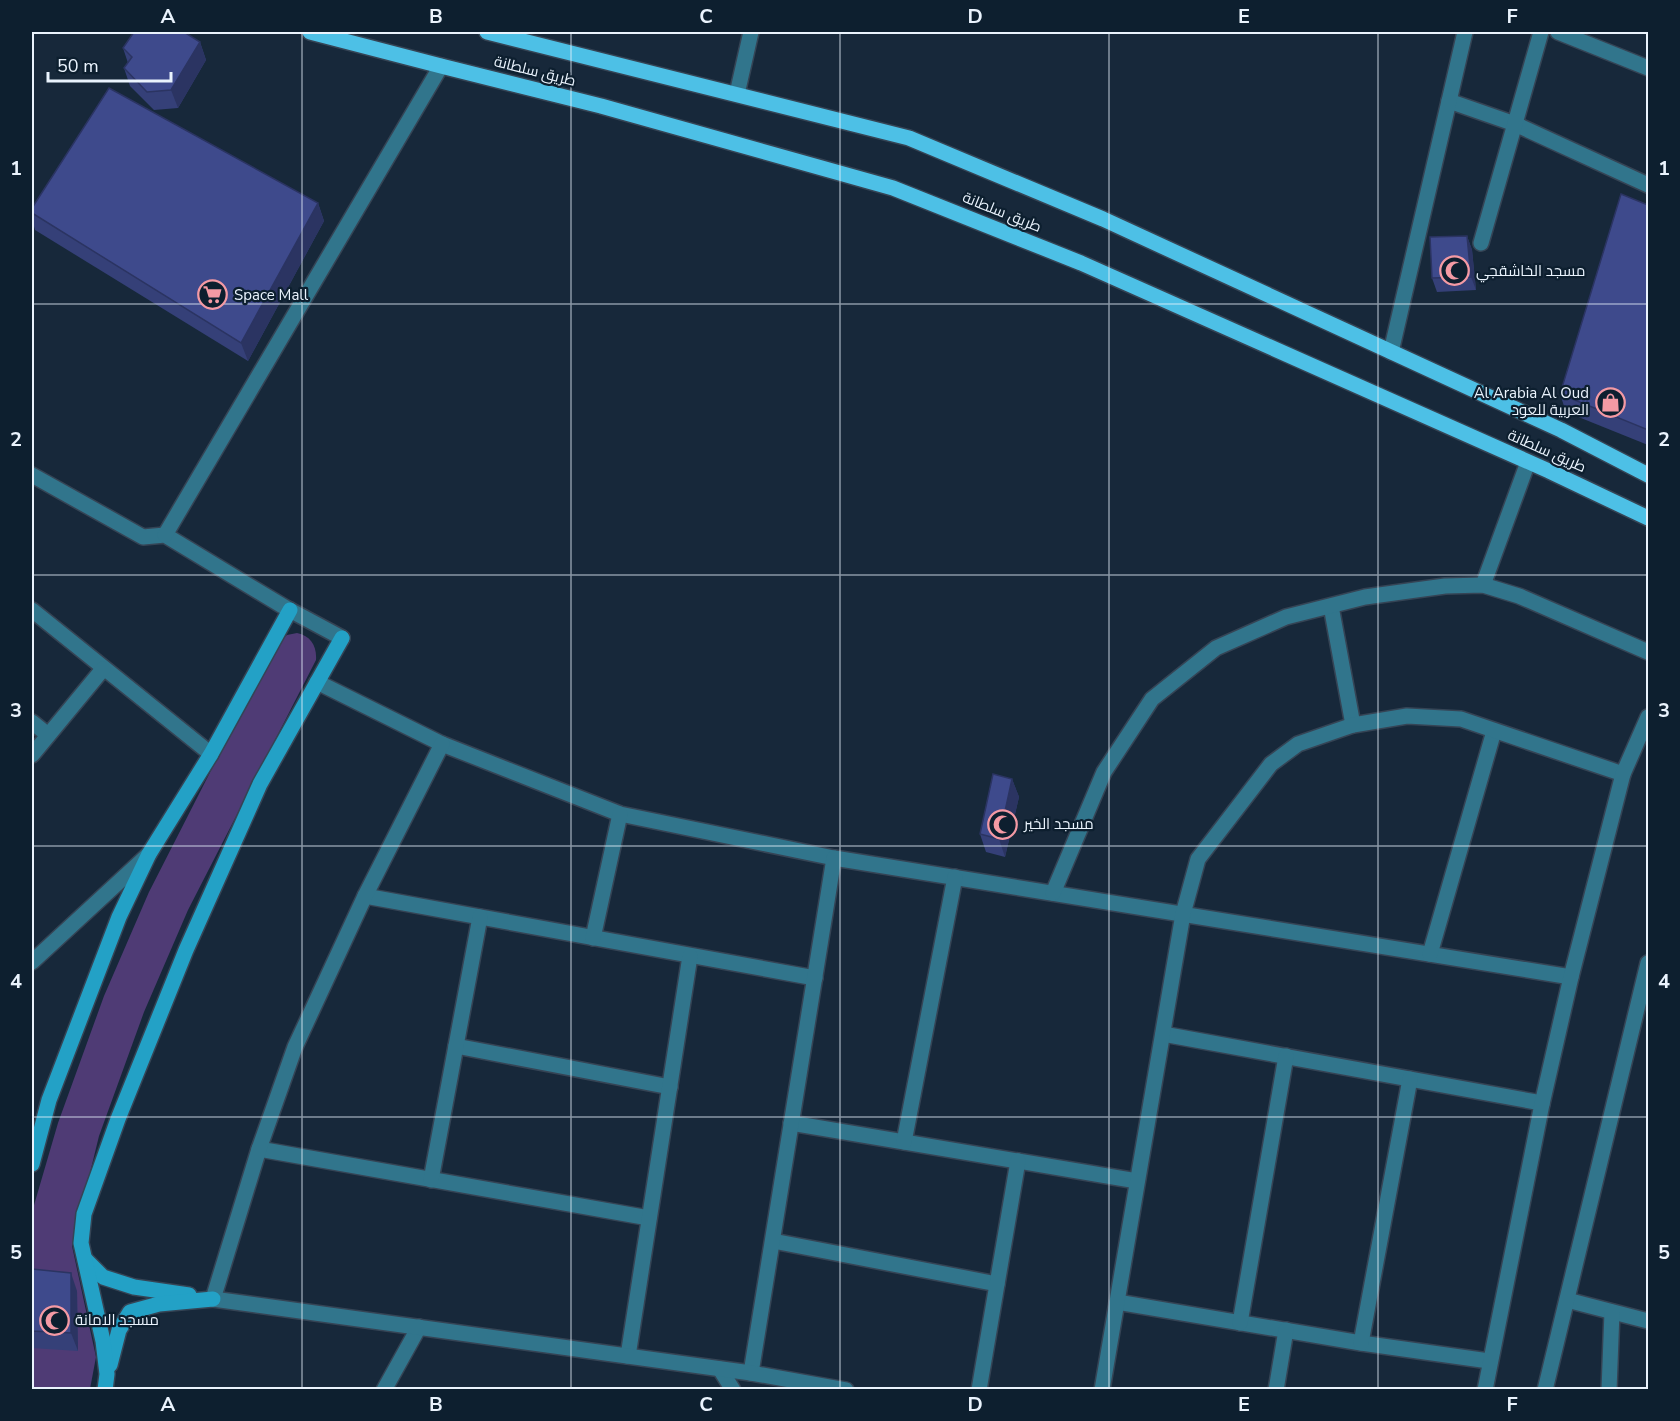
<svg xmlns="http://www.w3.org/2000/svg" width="1680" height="1421" viewBox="0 0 1680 1421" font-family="'Nunito Sans',Cairo,sans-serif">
  <rect width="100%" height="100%" fill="#17283a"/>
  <path fill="#4f3b75" d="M297 633C311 636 317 646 316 660L188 910 144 1012 99 1136 72 1246 96 1357 90 1389 32 1390V1212L58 1123 104 996 149 892 275 645 287 635Z"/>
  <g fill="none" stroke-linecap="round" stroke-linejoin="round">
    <defs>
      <g id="minor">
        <polyline points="1558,32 1648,68"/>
        <polyline points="737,94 751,32"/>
        <polyline points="1449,101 1515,124 1648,185"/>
        <polyline points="1481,243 1541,32"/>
        <polyline points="1391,352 1465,32"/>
        <polyline points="32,475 143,537 165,535 286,608 342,638"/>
        <polyline points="165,535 441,66"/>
        <polyline points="1483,585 1528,462"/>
        <polyline points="1331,606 1353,725"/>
        <polyline points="32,610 211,754"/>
        <polyline points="317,682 442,744 620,814 834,858 1571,977"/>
        <polyline points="32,722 48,735"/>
        <polyline points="32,755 103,669"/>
        <polyline points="1053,893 1104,772 1152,699 1216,648 1286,617 1365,597 1445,586 1483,585 1519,596 1648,652"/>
        <polyline points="365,896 815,978"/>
        <polyline points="593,938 620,814"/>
        <polyline points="1430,954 1494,731"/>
        <polyline points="32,962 149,854"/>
        <polyline points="1163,1034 1536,1102 1542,1104"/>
        <polyline points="456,1046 670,1087"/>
        <polyline points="791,1123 1137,1181"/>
        <polyline points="904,1142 955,877"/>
        <polyline points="259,1149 649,1218"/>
        <polyline points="431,1180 480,917"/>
        <polyline points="773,1241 997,1284"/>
        <polyline points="213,1299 259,1149 295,1047 365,896 442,744"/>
        <polyline points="1567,1300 1648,1321"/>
        <polyline points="1117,1302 1361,1343 1489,1361"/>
        <polyline points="1240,1323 1286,1056"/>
        <polyline points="1361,1343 1410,1079"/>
        <polyline points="628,1356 690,956"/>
        <polyline points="720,1369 733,1390"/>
        <polyline points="751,1373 834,858"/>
        <polyline points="384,1390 419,1327"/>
        <polyline points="979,1390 1018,1161"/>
        <polyline points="1102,1390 1183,914 1198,859 1271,764 1298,744 1353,725 1407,716 1461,719 1623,774"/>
        <polyline points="1276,1390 1286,1330"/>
        <polyline points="1609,1390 1612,1312"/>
      </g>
      <g id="tertiary">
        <polyline points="213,1299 751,1373 846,1390"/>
        <polyline points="1485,1390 1542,1104 1571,977 1623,774 1648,717"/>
        <polyline points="1545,1390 1648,963"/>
      </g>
      <g id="secondary">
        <polyline points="32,1164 49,1100 119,917 149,854 211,754 290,610"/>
        <polyline points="86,1260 103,1277 134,1287 189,1295"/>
        <polyline points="110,1365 119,1330 130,1312 159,1304 213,1299"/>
        <polyline points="105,1390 107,1374 103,1341 81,1243 84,1214 118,1119 186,950 260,784 342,638"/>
      </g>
      <g id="primary">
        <polyline points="310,32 441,66 601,106 893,188 1081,263 1549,471 1648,518"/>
        <polyline points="487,32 909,138 1103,219 1561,430 1648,475"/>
      </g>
    </defs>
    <use href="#minor" stroke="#354455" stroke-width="18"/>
    <use href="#tertiary" stroke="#354455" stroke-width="18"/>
    <use href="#secondary" stroke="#354455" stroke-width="18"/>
    <use href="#primary" stroke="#354455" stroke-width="18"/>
    <use href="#minor" stroke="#31758c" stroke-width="15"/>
    <use href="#tertiary" stroke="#31758c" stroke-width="15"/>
    <use href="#secondary" stroke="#23a1c6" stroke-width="15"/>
    <use href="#primary" stroke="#4dc0e6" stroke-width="15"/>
  </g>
  <g fill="#354078">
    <polygon points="200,42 206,60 178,108 154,110 130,86 124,68 128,63 123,48"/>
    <polygon points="318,203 324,221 248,361 35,230 32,219 32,208"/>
    <polygon points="1648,205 1648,445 1566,412 1560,394"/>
    <polygon points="1467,236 1472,250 1476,290 1437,292 1432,278"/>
    <polygon points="1012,779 1019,797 1005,857 986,852 980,834"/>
    <polygon points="32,1269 77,1291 78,1351 32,1348"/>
  </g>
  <g fill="#2b3462">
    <polygon points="200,42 206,60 178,108 171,90"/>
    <polygon points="318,203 324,221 248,361 241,343"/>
    <polygon points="1467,236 1472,250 1476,290 1471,277"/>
    <polygon points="1012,779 1019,797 1005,857 999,839"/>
    <polygon points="71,1273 77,1291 78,1351 71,1333"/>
  </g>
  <g fill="#3e4a8c" stroke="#2b3462" stroke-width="1.5">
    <polygon points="134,32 184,32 200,42 171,90 147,92 124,68 132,57 123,48"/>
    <polygon points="109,88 318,203 241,343 32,213 32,208"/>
    <polygon points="1621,194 1648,205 1648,430 1560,394"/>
    <polygon points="1467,236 1471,277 1432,278 1430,237"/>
    <polygon points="993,774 1012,779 999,839 980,834"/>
    <polygon points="32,1269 71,1273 71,1333 32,1331"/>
  </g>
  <path fill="none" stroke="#eaf3fd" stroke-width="1.5" stroke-opacity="0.55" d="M302 32V1390M571 32V1390M840 32V1390M1109 32V1390M1378 32V1390M32 304H1648M32 575H1648M32 846H1648M32 1117H1648"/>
  <defs>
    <symbol id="mosque-ring" viewBox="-11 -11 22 22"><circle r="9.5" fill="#0d1f2f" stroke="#f49aa4" stroke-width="1.5"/><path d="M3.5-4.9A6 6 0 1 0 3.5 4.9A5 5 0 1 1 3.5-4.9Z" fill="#f49aa4"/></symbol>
    <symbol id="supermarket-ring" viewBox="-11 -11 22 22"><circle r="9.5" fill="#0d1f2f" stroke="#f49aa4" stroke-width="1.5"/><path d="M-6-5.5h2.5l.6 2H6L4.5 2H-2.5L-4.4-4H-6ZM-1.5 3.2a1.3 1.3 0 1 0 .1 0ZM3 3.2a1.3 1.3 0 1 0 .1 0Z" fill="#f49aa4"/></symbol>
    <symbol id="shop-ring" viewBox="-11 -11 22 22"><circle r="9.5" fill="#0d1f2f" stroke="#f49aa4" stroke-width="1.5"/><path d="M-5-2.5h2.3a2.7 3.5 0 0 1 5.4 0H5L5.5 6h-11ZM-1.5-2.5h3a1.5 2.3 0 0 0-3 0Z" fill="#f49aa4"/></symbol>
  </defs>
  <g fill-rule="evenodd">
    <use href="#mosque-ring" x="1438" y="254" width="33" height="33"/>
    <use href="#supermarket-ring" x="196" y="278" width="33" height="33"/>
    <use href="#shop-ring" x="1594" y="386" width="33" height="33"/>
    <use href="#mosque-ring" x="986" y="808" width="33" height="33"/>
    <use href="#mosque-ring" x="38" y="1304" width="33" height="33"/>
  </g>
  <g text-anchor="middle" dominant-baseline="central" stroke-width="4.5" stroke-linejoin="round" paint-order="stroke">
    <g font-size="15" fill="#eaf3fd" stroke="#0d1f2f">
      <text transform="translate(535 71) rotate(14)">طريق سلطانة</text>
      <text transform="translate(1002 212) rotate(22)">طريق سلطانة</text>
      <text transform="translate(1547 451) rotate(24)">طريق سلطانة</text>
    </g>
    <g font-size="15" fill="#eaf3fd" stroke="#0d1f2f" text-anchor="start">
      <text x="1476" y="271">مسجد الخاشقجي</text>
      <text x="234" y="295">Space Mall</text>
      <text x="1589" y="393" text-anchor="end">Al Arabia Al Oud<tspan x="1589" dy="17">العربية للعود</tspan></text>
      <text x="1024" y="824">مسجد الخير</text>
      <text x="75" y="1320">مسجد الامانة</text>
    </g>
  </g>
  <rect width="1680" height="1421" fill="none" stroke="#0d1f2f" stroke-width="66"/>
  <path d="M48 72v9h123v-9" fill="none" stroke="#eaf3fd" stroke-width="3"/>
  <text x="57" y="72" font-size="18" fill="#eaf3fd" stroke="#0d1f2f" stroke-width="4.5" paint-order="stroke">50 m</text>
  <rect x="33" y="33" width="1614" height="1355" fill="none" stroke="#eaf3fd" stroke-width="2"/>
  <g font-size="20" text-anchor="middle" font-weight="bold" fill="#eaf3fd">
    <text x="168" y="23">A</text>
    <text x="436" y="23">B</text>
    <text x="706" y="23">C</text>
    <text x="975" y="23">D</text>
    <text x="1244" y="23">E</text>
    <text x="1512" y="23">F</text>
    <text x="16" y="175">1</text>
    <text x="1664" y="175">1</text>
    <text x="16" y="446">2</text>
    <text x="1664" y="446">2</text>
    <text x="16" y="717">3</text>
    <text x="1664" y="717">3</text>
    <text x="16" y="988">4</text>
    <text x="1664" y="988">4</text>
    <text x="16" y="1259">5</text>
    <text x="1664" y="1259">5</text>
    <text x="168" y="1411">A</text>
    <text x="436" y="1411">B</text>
    <text x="706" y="1411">C</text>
    <text x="975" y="1411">D</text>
    <text x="1244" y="1411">E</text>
    <text x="1512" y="1411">F</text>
  </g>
</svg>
